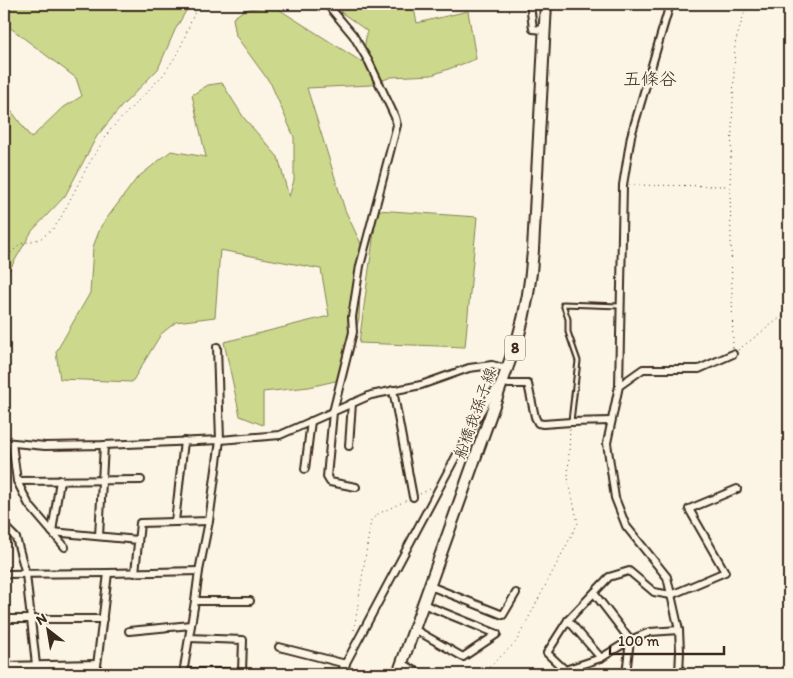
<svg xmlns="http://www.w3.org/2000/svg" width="793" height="678" viewBox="0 0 793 678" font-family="Itim,'Klee One',sans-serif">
  <rect width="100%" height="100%" fill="#fcf5e5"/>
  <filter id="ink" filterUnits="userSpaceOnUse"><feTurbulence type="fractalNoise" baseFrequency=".02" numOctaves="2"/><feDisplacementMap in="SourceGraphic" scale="10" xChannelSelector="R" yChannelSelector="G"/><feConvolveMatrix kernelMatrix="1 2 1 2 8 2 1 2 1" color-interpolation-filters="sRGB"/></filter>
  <g filter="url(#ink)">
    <g fill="#ccd98c" stroke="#848255">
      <polygon points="5,4 190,4 175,30 158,69 121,107 97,136 65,196 32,231 4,279 4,104 13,113 31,138 61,109 82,96 76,78 4,23 4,5"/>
      <polygon points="330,4 413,4 417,23 468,11 476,59 432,75 391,77 371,85 307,88 345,210 362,246 359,318 344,379 309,387 263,392 263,425 240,416 224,342 329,316 321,269 220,250 215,317 176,322 161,334 132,382 60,379 56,352 90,293 93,247 101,226 137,178 171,151 206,157 192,95 208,85 222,83 244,118 278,157 289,197 294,180 294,137 271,84 236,36 233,18 244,10 272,5 362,62 367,31"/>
      <polygon points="377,210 477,217 465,347 359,343"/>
    </g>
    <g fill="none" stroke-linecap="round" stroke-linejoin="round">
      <defs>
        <polyline id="service" points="571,421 578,361 568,332 568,319 563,304 620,306"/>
        <g id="minor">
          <polyline points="327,4 353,35 369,62 395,117 397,125 360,266 352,317 353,332 333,412 327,477 330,482 356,487"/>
          <polyline points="530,4 533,29 544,30"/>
          <polyline points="670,4 631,136 623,185 619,386 607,443 615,498 626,526 667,577 679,630 680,651 679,674"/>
          <polyline points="619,386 643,369 699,369 733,354"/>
          <polyline points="393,390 413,497"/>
          <polyline points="4,442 45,446 104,445 220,440 280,435 371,395 421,385 469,368 492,365 507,369"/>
          <polyline points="12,443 17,481 29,505 65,547"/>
          <polyline points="349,446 352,403"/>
          <polyline points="305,469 311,421"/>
          <polyline points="60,480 52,532 138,540"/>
          <polyline points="17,481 141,480"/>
          <polyline points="175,522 184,441"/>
          <polyline points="4,526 16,538 26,574 37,674"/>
          <polyline points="99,536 104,445"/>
          <polyline points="135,573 140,523 209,521"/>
          <polyline points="4,574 108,573 199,571"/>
          <polyline points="430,586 503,615 516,593"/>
          <polyline points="594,593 630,640 626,674"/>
          <polyline points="195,601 250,601"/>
          <polyline points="4,619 103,619"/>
          <polyline points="568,620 601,658"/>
          <polyline points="414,629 463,657 497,634 423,604"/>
          <polyline points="679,630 650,632 630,640 601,658 565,670 547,653 568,620 609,577 629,571 654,592 671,595 725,572 689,509 737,489"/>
          <polyline points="129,631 191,625"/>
          <polyline points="279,647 346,664"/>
          <polyline points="402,663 421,674"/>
          <polyline points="4,666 97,664"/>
          <polyline points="183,672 242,672 243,640 189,638"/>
          <polyline points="96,674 108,573"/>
          <polyline points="183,674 195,601 199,571 209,521 220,440 217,347"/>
          <polyline points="340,674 470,430 490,396 503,381 508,384 528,384 535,417 538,423 543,424 571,422 611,421"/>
        </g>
        <polyline id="tertiary" points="786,674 789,670"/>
        <path id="primary" d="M398 674 518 338C527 308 531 281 533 250L546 4"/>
      </defs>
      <use href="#service" stroke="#3b2a1e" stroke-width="7"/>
      <use href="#minor" stroke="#3b2a1e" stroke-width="10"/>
      <use href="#tertiary" stroke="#3b2a1e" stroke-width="11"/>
      <use href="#primary" stroke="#3b2a1e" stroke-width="14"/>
      <g stroke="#3b2a1e" stroke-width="1" stroke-dasharray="1 4" stroke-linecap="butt">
        <polyline points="629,185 730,186"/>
        <polyline points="4,282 5,280 9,255 20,244 40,239 52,230 59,221 87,167 110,130 164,74 179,51 198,4"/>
        <polyline points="733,348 730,186 735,44 746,7 749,4"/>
        <polyline points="738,350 789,311"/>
        <polyline points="420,494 430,489"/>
        <polyline points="354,630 371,520 378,514 407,500"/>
        <polyline points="482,674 516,642 578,523 568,478 570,428"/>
      </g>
      <use href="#service" stroke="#fcf5e5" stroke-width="3"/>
      <use href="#minor" stroke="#fcf5e5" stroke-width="6"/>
      <use href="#tertiary" stroke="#fcf5e5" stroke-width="8"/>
      <use href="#primary" stroke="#fcf5e5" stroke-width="10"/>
    </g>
  </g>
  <g text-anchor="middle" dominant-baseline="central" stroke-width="4" stroke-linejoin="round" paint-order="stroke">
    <rect fill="#fcf5e5" stroke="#75675a" stroke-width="1" x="505" y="335.5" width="20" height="25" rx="4"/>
    <g font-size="15" font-weight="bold" fill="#3b2a1e">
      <text x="515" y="348">8</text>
    </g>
    <g font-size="16" fill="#3b2a1e" stroke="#fcf5e5">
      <text transform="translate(475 413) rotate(-70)">船橋我孫子線</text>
    </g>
    <g font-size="18" fill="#3b2a1e" stroke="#fcf5e5">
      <text x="650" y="79">五條谷</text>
    </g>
  </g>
  <rect width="793" height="678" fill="none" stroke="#fcf5e5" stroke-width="20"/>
  <rect x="10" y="10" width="773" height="658" fill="none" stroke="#3b2a1e" stroke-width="2" filter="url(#ink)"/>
  <g transform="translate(48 630) rotate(329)" stroke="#fcf5e5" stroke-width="4" paint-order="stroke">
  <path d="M0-4L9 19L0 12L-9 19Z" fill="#3b2a1e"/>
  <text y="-8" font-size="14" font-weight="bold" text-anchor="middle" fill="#3b2a1e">N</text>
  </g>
  <path d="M610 646v8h114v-8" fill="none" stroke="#3b2a1e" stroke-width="2.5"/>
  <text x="618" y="646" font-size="15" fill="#3b2a1e" stroke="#fcf5e5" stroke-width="4" paint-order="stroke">100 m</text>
</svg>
